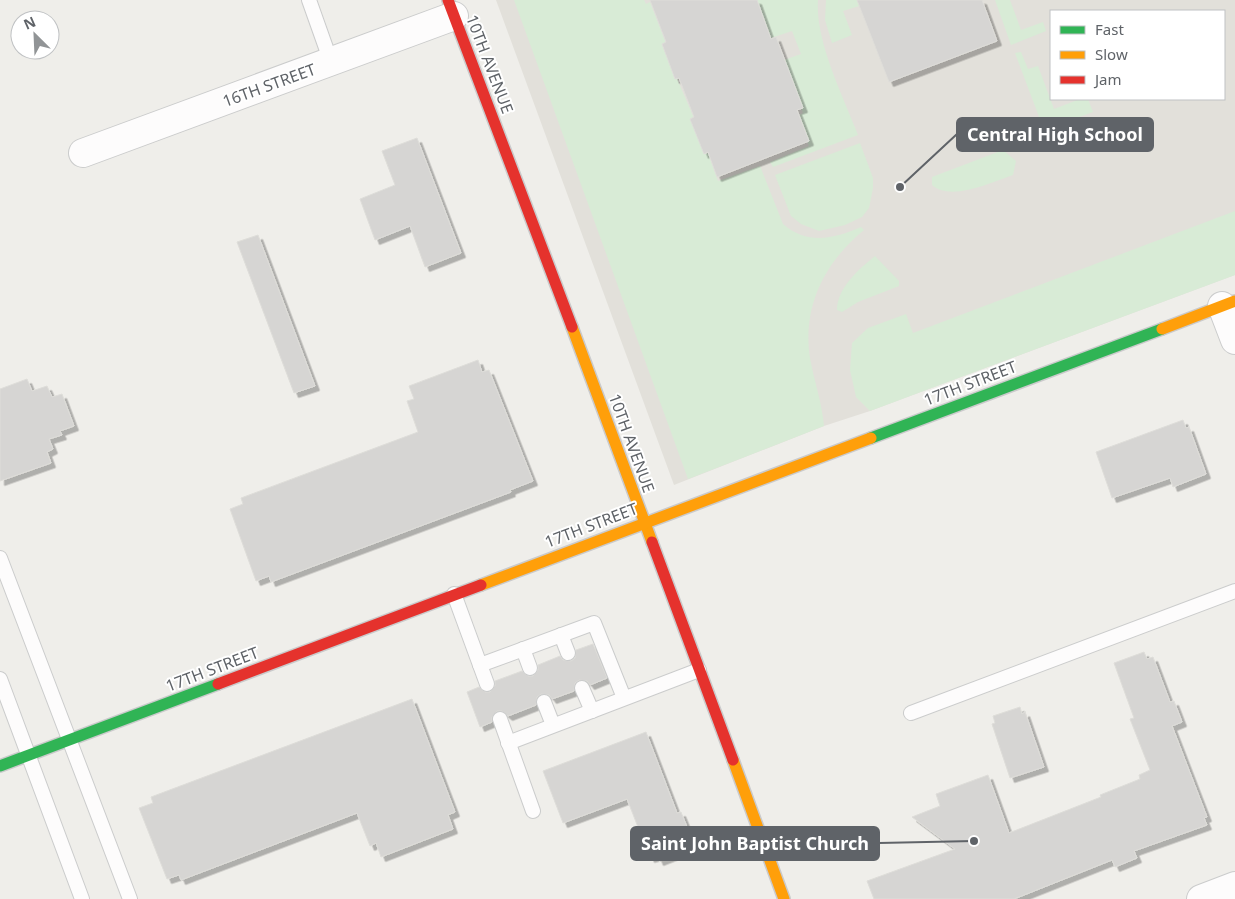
<svg xmlns="http://www.w3.org/2000/svg" width="1235" height="899" viewBox="0 0 1235 899" font-family="'Noto Sans',sans-serif">
  <defs>
    <filter id="shadow"><feDropShadow dx="4.5" dy="4.5" stdDeviation="0" flood-color="#0004"/></filter>
  </defs>
  <rect width="100%" height="100%" fill="#efeeea"/>
  <path fill="#e2e0da" fill-rule="evenodd" d="M496 0H1235V275L870 411 824 426 674 485ZM1051 11H1224V99H1051Z"/>
  <g fill="#d8ebd6">
    <path d="M514 0H644L646 4 650 2 666 43 662 44 694 118 704 154 708 153 718 181 760 166 783 224C807 245 834 239 861 227L864 230C825 262 802 306 810 358 814 381 822 402 824 426L688 479Z"/>
    <path d="M757 0H818C815 41 843 96 858 135L773 167 770 162 809 146 798 116 803 113 784 60 801 54 792 31 771 38Z"/>
    <polygon points="826,0 857,0 859,6 843,11 852,35 832,43 825,20"/>
    <polygon points="995,0 1010,0 1021,30 1043,22 1046,31 1011,45"/>
    <polygon points="1021,52 1028,69 1038,66 1054,109 1080,99 1088,99 1093,112 1044,130 1015,53"/>
    <polygon points="860,143 873,178 873,188 869,208 862,217 845,225 819,231 801,224 791,216 775,175"/>
    <path d="M1003 150 1016 161 1013 175C992 182 951 202 932 185V177Z"/>
    <polygon points="1235,211 1235,275 870,411 856,397 850,370 852,343 868,328 906,314 913,333"/>
    <path d="M875 256 899 281V286L858 302 842 312 837 310C837 288 859 269 875 256Z"/>
  </g>
  <g fill="#d6d5d3" stroke="#deddd9" filter="url(#shadow)">
    <polygon points="650,0 757,0 771,39 776,37 803,108 797,110 809,141 717,177 708,152 704,154 690,119 694,117 679,78 675,79 662,44 666,42"/>
    <polygon points="857,0 982,0 997,41 889,82"/>
    <polygon points="417,138 461,253 425,267 410,226 375,240 360,199 395,185 382,151"/>
    <polygon points="258,235 315,386 294,393 237,242"/>
    <polygon points="478,360 482,372 489,370 533,481 510,490 511,492 271,582 269,576 256,581 230,509 243,504 241,498 418,432 407,401 414,399 409,386"/>
    <polygon points="27,379 32,391 47,386 52,397 62,394 74,426 60,431 62,435 49,439 53,449 47,452 51,463 0,481 0,389"/>
    <polygon points="1183,420 1186,428 1189,427 1206,474 1173,487 1170,478 1112,498 1096,452"/>
    <polygon points="593,644 607,678 590,685 587,681 579,680 575,683 574,691 552,699 549,695 541,694 537,697 536,705 508,716 502,711 497,711 492,717 492,722 480,727 467,692 479,687 485,692 490,692 495,686 495,681 522,671 528,676 533,676 538,670 538,665 560,656 563,660 571,661 575,658 576,650"/>
    <polygon points="1144,652 1147,659 1153,657 1170,702 1174,701 1182,722 1172,726 1207,817 1204,818 1207,825 1134,851 1137,858 1115,867 1112,860 1014,899 874,899 867,881 955,849 912,817 940,806 936,794 988,775 1009,833 1101,797 1100,795 1140,779 1139,775 1150,770 1130,719 1134,718 1114,663"/>
    <polygon points="412,699 455,812 448,815 453,829 381,857 376,843 370,846 357,813 181,880 179,875 167,879 139,808 153,803 151,797"/>
    <polygon points="1020,707 1022,714 1025,712 1044,767 1010,778 992,724 995,723 993,716"/>
    <polygon points="646,732 677,813 681,812 695,847 659,861 657,856 650,858 627,799 563,823 543,771"/>
  </g>
  <g fill="none" stroke-linecap="round" stroke-linejoin="round">
    <defs>
      <g id="lane">
        <polyline points="309,0 331,62"/>
        <polyline points="0,558 130,899"/>
        <polyline points="454,594 487,684"/>
        <polyline points="561,635 568,653"/>
        <polyline points="523,649 530,668"/>
        <polyline points="480,665 594,623 624,698"/>
        <polyline points="0,679 82,899"/>
        <polyline points="582,688 592,711"/>
        <polyline points="544,702 553,725"/>
        <polyline points="911,713 1235,591"/>
        <polyline points="500,719 533,811"/>
        <polyline points="508,743 699,670"/>
      </g>
      <g id="street">
        <polyline points="83,153 454,16"/>
        <polyline points="1222,306 1235,340"/>
        <polyline points="1201,899 1235,886"/>
      </g>
      <g id="fast">
        <polyline points="871,438 1162,329"/>
        <polyline points="0,766 218,684"/>
      </g>
      <g id="slow">
        <polyline points="572,327 652,542"/>
        <polyline points="1162,329 1235,301"/>
        <polyline points="481,585 871,438"/>
        <polyline points="733,760 784,899"/>
      </g>
      <g id="jam">
        <polyline points="448,0 572,327"/>
        <polyline points="652,542 733,760"/>
        <polyline points="218,684 481,585"/>
      </g>
    </defs>
    <use href="#lane" stroke="#cbcccc" stroke-width="16"/>
    <use href="#street" stroke="#cbcccc" stroke-width="30"/>
    <use href="#fast" stroke="#cacacb" stroke-width="14"/>
    <use href="#slow" stroke="#cacacb" stroke-width="14"/>
    <use href="#jam" stroke="#cacacb" stroke-width="14"/>
    <use href="#lane" stroke="#fdfcfc" stroke-width="14"/>
    <use href="#street" stroke="#fdfcfc" stroke-width="28"/>
    <use href="#fast" stroke="#30b455" stroke-width="11"/>
    <use href="#slow" stroke="#ff9f0a" stroke-width="11"/>
    <use href="#jam" stroke="#e5322d" stroke-width="11"/>
  </g>
  <g text-anchor="middle" dominant-baseline="central" stroke-width="4" stroke-linejoin="round" paint-order="stroke">
    <g font-size="16" fill="#5f6368" stroke="#fff">
      <text transform="translate(490 64) rotate(69)">10TH AVENUE</text>
      <text transform="translate(269 85) rotate(-20)">16TH STREET</text>
      <text transform="translate(970 383) rotate(-21)">17TH STREET</text>
      <text transform="translate(632 443) rotate(70)">10TH AVENUE</text>
      <text transform="translate(591 525) rotate(-21)">17TH STREET</text>
      <text transform="translate(212 669) rotate(-21)">17TH STREET</text>
    </g>
  </g>
  <path fill="none" stroke="#5f6368" stroke-width="2" d="M900 187L957 134M974 841L879 843"/>
  <g fill="#5f6368" stroke="#fff" stroke-width="2">
    <circle cx="900" cy="187" r="5"/>
    <circle cx="974" cy="841" r="5"/>
  </g>
  <g fill="#5f6368" stroke="#5f6368" stroke-width="2">
    <rect x="957" y="118" width="196" height="33" rx="5"/>
    <rect x="631" y="827" width="248" height="33" rx="5"/>
  </g>
  <g font-size="18" text-anchor="middle" font-weight="bold" fill="#fff">
    <text x="1055" y="141">Central High School</text>
    <text x="755" y="850">Saint John Baptist Church</text>
  </g>
  <rect x="1050" y="10" width="175" height="90" fill="#ffffff" stroke="#bfc1c3"/>
  <rect x="1060" y="26" width="25" height="8" fill="#30b455" stroke="#bfc1c3"/>
  <text x="1095" y="35" font-size="15" fill="#5f6368">Fast</text>
  <rect x="1060" y="51" width="25" height="8" fill="#ff9f0a" stroke="#bfc1c3"/>
  <text x="1095" y="60" font-size="15" fill="#5f6368">Slow</text>
  <rect x="1060" y="76" width="25" height="8" fill="#e5322d" stroke="#bfc1c3"/>
  <text x="1095" y="85" font-size="15" fill="#5f6368">Jam</text>
  <g transform="translate(35 35) rotate(336)"><circle r="24" fill="#ffffff" stroke="#bfc1c3"/>
  <path d="M0-4L9 19L0 12L-9 19Z" fill="#919496"/>
  <text y="-8" font-size="14" font-weight="bold" text-anchor="middle" fill="#5f6368">N</text>
  </g>
</svg>
